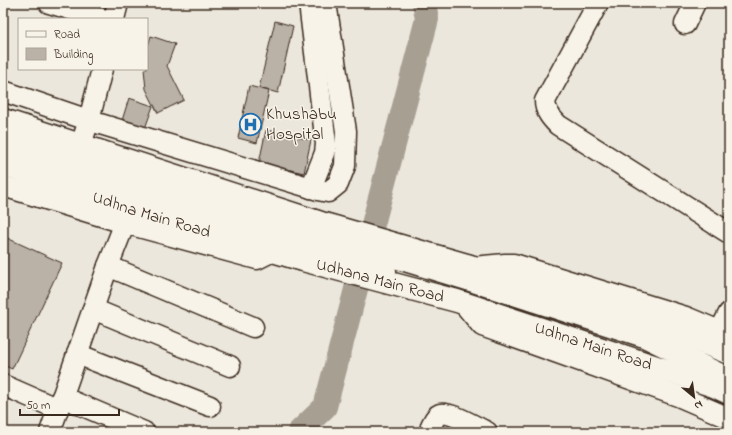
<svg xmlns="http://www.w3.org/2000/svg" width="732" height="435" viewBox="0 0 732 435" font-family="'Indie Flower',sans-serif">
  <rect width="100%" height="100%" fill="#ece7dc"/>
  <filter id="ink" filterUnits="userSpaceOnUse"><feTurbulence type="fractalNoise" baseFrequency=".025" numOctaves="2"/><feDisplacementMap in="SourceGraphic" scale="8" xChannelSelector="R" yChannelSelector="G"/><feConvolveMatrix kernelMatrix="1 2 1 2 8 2 1 2 1" color-interpolation-filters="sRGB"/></filter>
  <g filter="url(#ink)">
    <g fill="none" stroke-linecap="round" stroke-linejoin="round">
      <polyline stroke="#a89f93" stroke-width="24" points="299,432 325,407 427,19 424,3"/>
    </g>
    <g fill="#bab2a7" stroke="#3b2a1e">
      <polygon points="275,21 293,26 278,93 259,88"/>
      <polygon points="151,36 175,44 167,66 184,100 158,113 146,89 144,69 147,69 147,49"/>
      <polygon points="249,86 269,91 257,143 238,138"/>
      <polygon points="129,98 153,106 143,134 120,127"/>
      <polygon points="266,130 311,140 304,173 259,163"/>
      <polygon points="7,238 62,263 12,369 3,365 3,247"/>
    </g>
    <g fill="none" stroke-linecap="round" stroke-linejoin="round">
      <defs>
        <g id="minor">
          <polyline points="49,3 103,19"/>
          <polyline points="309,3 326,144 325,153 311,188"/>
          <path d="M598 3 545 101C545 111 551 118 558 125L729 233"/>
          <polyline points="114,19 118,3"/>
          <polyline points="685,24 695,3"/>
          <polyline points="3,91 97,123 318,190 328,192 338,184 345,166 346,131 326,3"/>
          <polyline points="3,134 198,198 467,280 644,337 729,378"/>
          <polyline points="81,145 89,120 102,69"/>
          <polyline points="3,151 55,169 214,217 311,250 386,271"/>
          <polyline points="3,186 124,223 257,259 273,251"/>
          <polyline points="108,266 253,327"/>
          <polyline points="473,267 505,264 514,264 686,317 729,335"/>
          <polyline points="463,303 482,326 678,396 729,418"/>
          <polyline points="93,309 230,366"/>
          <polyline points="720,331 729,313"/>
          <polyline points="77,354 210,406"/>
          <polyline points="3,385 58,409"/>
          <polyline points="62,397 144,432"/>
          <polyline points="50,432 108,266 130,210"/>
          <path d="M433 432 431 426C433 422 435 416 440 414 450 411 478 428 487 432"/>
        </g>
        <g id="highway">
          <polyline points="3,120 321,223 467,265 689,337 729,353"/>
          <path id="s1" d="M3 164 130 209 303 260 457 301 714 386 729 393"/>
        </g>
      </defs>
      <use href="#minor" stroke="#3b2a1e" stroke-width="23"/>
      <use href="#highway" stroke="#3b2a1e" stroke-width="25"/>
      <use href="#minor" stroke="#f7f3e8" stroke-width="20"/>
      <use href="#highway" stroke="#f7f3e8" stroke-width="22"/>
    </g>
  </g>
  <defs>
    <symbol id="hospital-ring" viewBox="-11 -11 22 22"><circle r="9.5" fill="#f7f3e8" stroke="#1f6fb2" stroke-width="1.5"/><path d="M-5-5h3v3.5h4V-5h3V5h-3V1.5h-4V5h-3Z" fill="#1f6fb2"/></symbol>
  </defs>
  <g fill-rule="evenodd">
    <use href="#hospital-ring" x="238" y="112" width="25" height="25"/>
  </g>
  <g text-anchor="middle" dominant-baseline="central" stroke-width="3" stroke-linejoin="round" paint-order="stroke">
    <g font-size="17" fill="#3b2a1e" stroke="#f7f3e8" text-anchor="start">
      <text x="266" y="114">Khushabu<tspan x="266" dy="20">Hospital</tspan></text>
    </g>
    <g font-size="17" fill="#3b2a1e" stroke="#f7f3e8">
      <text stroke="none"><textPath href="#s1" startOffset="157">Udhna Main Road</textPath></text>
      <text stroke="none"><textPath href="#s1" startOffset="395">Udhana Main Road</textPath></text>
      <text stroke="none"><textPath href="#s1" startOffset="618">Udhna Main Road</textPath></text>
    </g>
  </g>
  <rect width="732" height="435" fill="none" stroke="#f7f3e8" stroke-width="16"/>
  <rect x="8" y="8" width="716" height="419" fill="none" stroke="#3b2a1e" stroke-width="1.5" filter="url(#ink)"/>
  <rect x="18" y="18" width="130" height="52" fill="#f7f3e8" stroke="#aca397"/>
  <rect x="26" y="31" width="20" height="6" fill="#f7f3e8" stroke="#aca397"/>
  <text x="54" y="38" font-size="12" fill="#3b2a1e">Road</text>
  <rect x="26" y="48" width="20" height="12" fill="#bab2a7" stroke="#aca397"/>
  <text x="54" y="58" font-size="12" fill="#3b2a1e">Building</text>
  <g transform="translate(694 397) rotate(151)" stroke="#f7f3e8" stroke-width="3" paint-order="stroke">
  <path d="M0-3L7 15L0 10L-7 15Z" fill="#3b2a1e"/>
  <text y="-6" font-size="11" font-weight="bold" text-anchor="middle" fill="#3b2a1e">N</text>
  </g>
  <path d="M20 409v6h99v-6" fill="none" stroke="#3b2a1e" stroke-width="2"/>
  <text x="26" y="409" font-size="12" fill="#3b2a1e" stroke="#f7f3e8" stroke-width="3" paint-order="stroke">50 m</text>
</svg>
